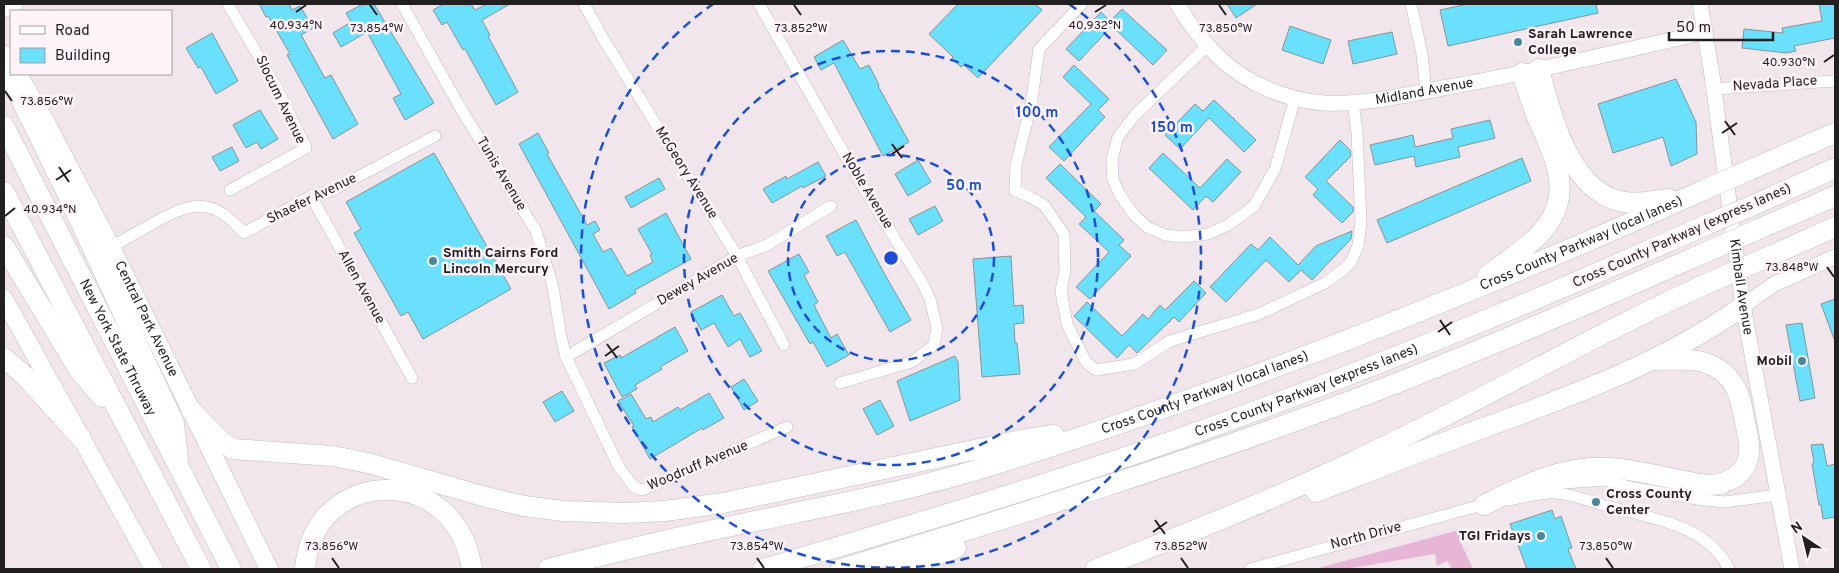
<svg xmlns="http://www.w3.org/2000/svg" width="1839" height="573" viewBox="0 0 1839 573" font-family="Overpass,sans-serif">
  <rect width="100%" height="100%" fill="#f0e6ec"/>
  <polygon fill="#e7b5d5" points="1459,530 1464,531 1467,535 1459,539 1473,569 1452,569 1447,561 1437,566 1435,554 1346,569 1315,569"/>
  <g fill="#6ae0fd" stroke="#889497">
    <polygon points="259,4 289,4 292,10 300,6 313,28 301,35 325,78 331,75 358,124 333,139 287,55 290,54 268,16 266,17"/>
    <polygon points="363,4 374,4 434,103 405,120 393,98 401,94 367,32 341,47 333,33 351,22 346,13"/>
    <polygon points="443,4 471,4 475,10 487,4 510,4 482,20 490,35 488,36 518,92 496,105 465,49 463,50 447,22 442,25 433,10"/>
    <polygon points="958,4 1035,4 1042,10 978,78 964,65 961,67 952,59 953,57 929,34"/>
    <polygon points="1227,4 1257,4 1236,18"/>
    <polygon points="1468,4 1596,4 1598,13 1448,46 1440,10"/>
    <polygon points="1819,4 1835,4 1835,38 1794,46 1796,51 1786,53 1742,48 1744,29 1783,33 1782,28 1822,21"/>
    <polygon points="1122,9 1167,50 1153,65 1112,26 1079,61 1066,49 1101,12 1110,21"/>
    <polygon points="1290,26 1331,40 1323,64 1282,50"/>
    <polygon points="1392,32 1397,54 1353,64 1348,41"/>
    <polygon points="212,33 238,81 216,94 201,67 198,68 186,48"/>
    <polygon points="843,40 860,69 869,65 879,85 878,86 909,142 883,156 834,63 821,70 814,57"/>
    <polygon points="1074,65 1109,99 1098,110 1105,117 1064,161 1049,147 1091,104 1063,77"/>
    <polygon points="1676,79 1696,122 1697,154 1671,166 1663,137 1613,153 1598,104"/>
    <polygon points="1214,100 1256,140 1244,152 1209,118 1180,149 1165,135 1195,104 1203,111"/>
    <polygon points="260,110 278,139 261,149 257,142 246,148 233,125"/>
    <polygon points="1490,120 1495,138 1458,147 1460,157 1416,167 1414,156 1375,165 1370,145 1413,135 1415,147 1453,138 1451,129"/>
    <polygon points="538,133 549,153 547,154 587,225 595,221 600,230 593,234 603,252 611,248 627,276 653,262 650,255 652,254 638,229 666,213 691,259 635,290 636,293 609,309 519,144"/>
    <polygon points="1340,140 1350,150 1351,156 1326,181 1353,207 1353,212 1342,223 1313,195 1318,189 1305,177"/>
    <polygon points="232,147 239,161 220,171 212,157"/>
    <polygon points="434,153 511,289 423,339 408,312 401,316 354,233 361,229 346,202"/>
    <polygon points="1163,153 1200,188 1227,159 1241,172 1213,202 1206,196 1193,210 1149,168"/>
    <polygon points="1522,158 1531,181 1387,243 1377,220"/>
    <polygon points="918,160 931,182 908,196 895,174"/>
    <polygon points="818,162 826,176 803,188 802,186 772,203 763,189 786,176 787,179"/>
    <polygon points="1060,164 1101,204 1094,211 1124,240 1119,245 1131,256 1090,299 1076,287 1109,252 1079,224 1086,217 1046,178"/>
    <polygon points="659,178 665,189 631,208 625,197"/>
    <polygon points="935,206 943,221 918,235 909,219"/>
    <polygon points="856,220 884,273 911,320 890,332 845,252 837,256 826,236"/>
    <polygon points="1352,231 1351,239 1312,280 1301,270 1289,282 1266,260 1226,302 1210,287 1251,244 1258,250 1270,237 1298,265 1316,246"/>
    <polygon points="799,254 809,272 804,275 818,302 814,305 831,338 837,334 849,355 827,367 813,342 810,344 768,271"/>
    <polygon points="1011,256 1014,306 1023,305 1024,323 1014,324 1015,343 1017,343 1020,374 982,377 973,259"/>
    <polygon points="1194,281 1206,293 1179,322 1174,317 1137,353 1129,345 1117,358 1074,316 1087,302 1122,336 1143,314 1148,319 1160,305 1165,310"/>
    <polygon points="722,295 734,316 740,313 762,351 750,357 740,339 728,347 714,323 701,330 691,312"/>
    <polygon points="1835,299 1835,338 1834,339 1821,304"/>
    <polygon points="1802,323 1815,398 1800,401 1786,325"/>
    <polygon points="675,327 688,351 660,367 662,369 635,385 637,389 622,397 604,363 620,355 621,358"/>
    <polygon points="955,356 958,362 960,400 910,421 897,381"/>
    <polygon points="744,379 758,401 744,410 731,387"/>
    <polygon points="562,391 574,411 555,422 543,402"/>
    <polygon points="709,393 724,418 703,430 702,428 650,459 632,427 634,426 618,401 631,394 646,419 651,417 653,422 678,407 680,410"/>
    <polygon points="880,400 894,426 877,435 863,409"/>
    <polygon points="1823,444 1827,466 1835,464 1835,517 1823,519 1821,505 1819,505 1812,464 1814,463 1811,445"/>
    <polygon points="1552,510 1555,519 1561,516 1572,548 1568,549 1576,569 1527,569 1510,524"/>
  </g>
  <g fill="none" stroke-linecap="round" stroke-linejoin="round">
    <defs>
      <g id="street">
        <polyline points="228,4 278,90 306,148 230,190"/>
        <polyline points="402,4 461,109 536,231 553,287 561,337 566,357 619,467 634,487 642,490 787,427"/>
        <polyline points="584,4 604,40 737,256 784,345"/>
        <polyline points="759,4 862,185 923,284 930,299 937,328 934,345 912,362 840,383"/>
        <polyline points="1082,4 1039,49 1031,105 1016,165 1015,191 1028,196 1044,205 1064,234 1065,270 1061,291 1067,324 1086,362 1096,370 1134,364 1170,341 1259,314 1325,283 1343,270 1351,262 1358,246 1361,222 1357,133 1353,102"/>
        <polyline points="1411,4 1422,54 1426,91"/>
        <polyline points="1207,46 1135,115 1118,137 1112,159 1113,180 1120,195 1134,215 1147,227 1165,235 1183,237 1208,234 1228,225 1254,206 1275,169 1295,98"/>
        <polyline points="1714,89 1835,81"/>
        <polyline points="311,196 412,378"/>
        <path d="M111 247C127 238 143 229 159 220 196 200 215 200 244 233L311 196 331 191 435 136"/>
        <polyline points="566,357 737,256 767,245 831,206"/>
        <polyline points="1550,484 1605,480 1629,487 1697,499 1724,502 1778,495"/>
        <path d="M1510 500C1525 497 1540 492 1555 493 1572 494 1587 500 1603 505 1648 518 1706 523 1729 569"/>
        <polyline points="1250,569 1489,503"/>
      </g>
      <g id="secondary">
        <path id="s1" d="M1177 4C1200 41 1227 73 1270 90 1287 97 1306 102 1325 103 1366 105 1409 94 1449 87 1535 71 1620 52 1705 32"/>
        <path id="s2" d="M1700 4 1712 75 1743 306 1792 569"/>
        <polyline points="4,10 15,4"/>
        <polyline points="1743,306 1774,284 1835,257"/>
      </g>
      <g id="primary">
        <path id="s3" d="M20 78 45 121 111 247 269 569"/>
        <polyline points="4,299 154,569"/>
      </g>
      <g id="highway">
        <polyline points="4,56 9,75 66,191 174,423 178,459"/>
        <path d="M1539 69C1550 112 1569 189 1619 201 1635 205 1653 201 1669 199"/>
        <path id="s4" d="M4 126 231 569"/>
        <polyline points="1752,169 1835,133"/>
        <polyline points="4,192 201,569"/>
        <polyline points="1756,204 1835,168"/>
        <polyline points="1759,229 1835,196"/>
        <polyline points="4,246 79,370 102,397"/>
        <polyline points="1763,259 1835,227"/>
        <path d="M1487 276C1504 263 1523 251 1538 236 1577 196 1555 159 1537 117 1531 102 1527 88 1522 73"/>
        <polyline points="4,358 25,376 81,438"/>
        <polyline points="191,410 222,442 233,449 333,456 368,463 486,497 524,506 563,511 624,513 665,511 723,503 1021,440 1054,435"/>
        <path d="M1316 492C1373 470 1429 448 1486 427 1576 394 1665 362 1743 306"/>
        <path d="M1484 505C1525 485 1562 465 1610 468 1643 470 1675 481 1708 485 1727 485 1748 474 1749 452 1750 443 1747 432 1745 422 1741 399 1737 379 1715 367 1697 357 1674 360 1654 360"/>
        <path d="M305 569C313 466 456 461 472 569"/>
        <path id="s5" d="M548 569C607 554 667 539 727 527 807 510 887 496 966 473 1072 442 1176 405 1279 366 1423 312 1564 253 1704 190"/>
        <path id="s6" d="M763 569C902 528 1042 487 1178 439 1358 375 1534 302 1708 224"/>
        <path d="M841 569C1012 517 1182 464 1350 401 1472 355 1592 302 1711 250"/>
        <polyline points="897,569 956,548"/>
        <path d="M1096 569C1183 535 1270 501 1354 461 1476 404 1592 335 1715 280"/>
      </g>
    </defs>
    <use href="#street" stroke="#c6bcc2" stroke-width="12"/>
    <use href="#secondary" stroke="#c6bcc2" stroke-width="16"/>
    <use href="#primary" stroke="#c6bcc2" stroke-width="19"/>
    <use href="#highway" stroke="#c6bcc2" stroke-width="21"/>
    <use href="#street" stroke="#fff" stroke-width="11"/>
    <use href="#secondary" stroke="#fff" stroke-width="15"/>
    <use href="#primary" stroke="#fff" stroke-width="18"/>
    <use href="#highway" stroke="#fff" stroke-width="20"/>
    <defs>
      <g id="highway-bridge">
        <polyline points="1704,190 1752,169"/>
        <polyline points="1708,224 1756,204"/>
        <polyline points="1711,250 1759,229"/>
        <polyline points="1715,280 1763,259"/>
      </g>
    </defs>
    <use href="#highway-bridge" stroke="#c6bcc2" stroke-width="21" stroke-linecap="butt"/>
    <use href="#highway-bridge" stroke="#fff" stroke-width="20"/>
  </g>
  <path fill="none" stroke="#221f21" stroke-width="2" d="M370 5 377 15M794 5 801 15M1219 5 1226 15M296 12 306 5M1095 12 1106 5M1824 62 1834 55M5 91 12 101M1725 121 1735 135M1722 133 1737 123M892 144 902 158M889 156 904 146M59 167 69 182M56 180 71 170M5 216 15 208M1827 267 1834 277M1440 320 1450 335M1438 332 1452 322M607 344 617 358M605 356 619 346M1155 520 1165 534M1153 532 1167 522M332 558 339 568M757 558 764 568M1181 558 1188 568M1606 558 1613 568"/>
  <g fill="none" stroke="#1d4ed8" stroke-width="2.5" stroke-dasharray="9 6">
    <circle cx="891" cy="258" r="103"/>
    <circle cx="891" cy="258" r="207"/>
    <path d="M1069 4A310 310 0 1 1 713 4"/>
  </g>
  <g fill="#47899a" stroke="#fef3f9" stroke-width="2">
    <circle cx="1518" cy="42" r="5"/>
    <circle cx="433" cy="261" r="5"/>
    <circle cx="1802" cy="361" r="5"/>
    <circle cx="1596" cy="502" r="5"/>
    <circle cx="1541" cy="536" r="5"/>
  </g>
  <g text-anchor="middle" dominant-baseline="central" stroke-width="5" stroke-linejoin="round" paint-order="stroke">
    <g font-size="14" font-weight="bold" fill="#221f21" stroke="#fef3f9" text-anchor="start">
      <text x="1528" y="34">Sarah Lawrence<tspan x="1528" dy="16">College</tspan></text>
      <text x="443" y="253">Smith Cairns Ford<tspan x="443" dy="16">Lincoln Mercury</tspan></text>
      <text x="1792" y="361" text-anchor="end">Mobil</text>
      <text x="1606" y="494">Cross County<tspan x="1606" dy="16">Center</tspan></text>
      <text x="1531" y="536" text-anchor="end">TGI Fridays</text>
    </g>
    <g font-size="14" fill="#221f21" stroke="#fef3f9">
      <text transform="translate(1775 84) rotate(-4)">Nevada Place</text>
      <text stroke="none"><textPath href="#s1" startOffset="286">Midland Avenue</textPath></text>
      <text transform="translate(280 100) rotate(64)">Slocum Avenue</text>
      <text transform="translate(686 173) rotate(58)">McGeory Avenue</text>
      <text transform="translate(501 174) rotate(59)">Tunis Avenue</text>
      <text transform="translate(867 191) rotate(59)">Noble Avenue</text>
      <text transform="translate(312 199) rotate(-26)">Shaefer Avenue</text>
      <text transform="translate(1682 236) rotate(-24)">Cross County Parkway (express lanes)</text>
      <text stroke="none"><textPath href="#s5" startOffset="1086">Cross County Parkway (local lanes)</textPath></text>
      <text transform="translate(698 280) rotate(-30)">Dewey Avenue</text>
      <text transform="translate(361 287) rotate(61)">Allen Avenue</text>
      <text stroke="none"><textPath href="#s2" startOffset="286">Kimball Avenue</textPath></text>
      <text stroke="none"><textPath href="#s3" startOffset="272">Central Park Avenue</textPath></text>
      <text stroke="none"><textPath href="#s4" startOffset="249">New York State Thruway</textPath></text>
      <text stroke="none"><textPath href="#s6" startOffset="572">Cross County Parkway (express lanes)</textPath></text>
      <text stroke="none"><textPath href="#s5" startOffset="681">Cross County Parkway (local lanes)</textPath></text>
      <text transform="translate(698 466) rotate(-23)">Woodruff Avenue</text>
      <text transform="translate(1366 536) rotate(-15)">North Drive</text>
    </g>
  </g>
  <g font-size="12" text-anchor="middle" fill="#221f21" stroke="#fef3f9" stroke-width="5" stroke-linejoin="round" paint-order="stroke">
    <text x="1095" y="29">40.932°N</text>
    <text x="296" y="29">40.934°N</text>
    <text x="377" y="32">73.854°W</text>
    <text x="801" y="32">73.852°W</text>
    <text x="1226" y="32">73.850°W</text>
    <text x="1789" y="66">40.930°N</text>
    <text x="47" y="105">73.856°W</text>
    <text x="50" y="213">40.934°N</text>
    <text x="1792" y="271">73.848°W</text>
    <text x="332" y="550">73.856°W</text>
    <text x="757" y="550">73.854°W</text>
    <text x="1181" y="550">73.852°W</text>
    <text x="1606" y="550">73.850°W</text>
  </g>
  <circle cx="891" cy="258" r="8" fill="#1d4ed8" stroke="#fef3f9" stroke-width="2.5"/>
  <g font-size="15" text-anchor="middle" font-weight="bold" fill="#1d4ed8" stroke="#fef3f9" stroke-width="5" stroke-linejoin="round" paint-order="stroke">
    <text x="1037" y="117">100 m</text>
    <text x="1172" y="132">150 m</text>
    <text x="964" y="190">50 m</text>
  </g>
  <rect width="1839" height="573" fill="none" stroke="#221f21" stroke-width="10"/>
  <rect x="10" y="10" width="162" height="65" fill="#fef3f9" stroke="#a69ea3"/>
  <rect x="20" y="26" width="25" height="8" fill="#ffffff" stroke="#a69ea3"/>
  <text x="55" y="35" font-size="15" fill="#221f21">Road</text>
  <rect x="20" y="48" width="25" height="15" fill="#6ae0fd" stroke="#a69ea3"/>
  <text x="55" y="60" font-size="15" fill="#221f21">Building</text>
  <g transform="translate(1804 538) rotate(325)" stroke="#fef3f9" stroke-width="4" paint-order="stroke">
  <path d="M0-4L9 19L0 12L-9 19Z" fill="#221f21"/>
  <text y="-8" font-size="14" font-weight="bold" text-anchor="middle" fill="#221f21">N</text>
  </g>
  <path d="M1669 32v8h104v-8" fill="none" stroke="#221f21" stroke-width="2.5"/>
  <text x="1676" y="32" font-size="15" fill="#221f21" stroke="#fef3f9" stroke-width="4" paint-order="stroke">50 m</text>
</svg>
